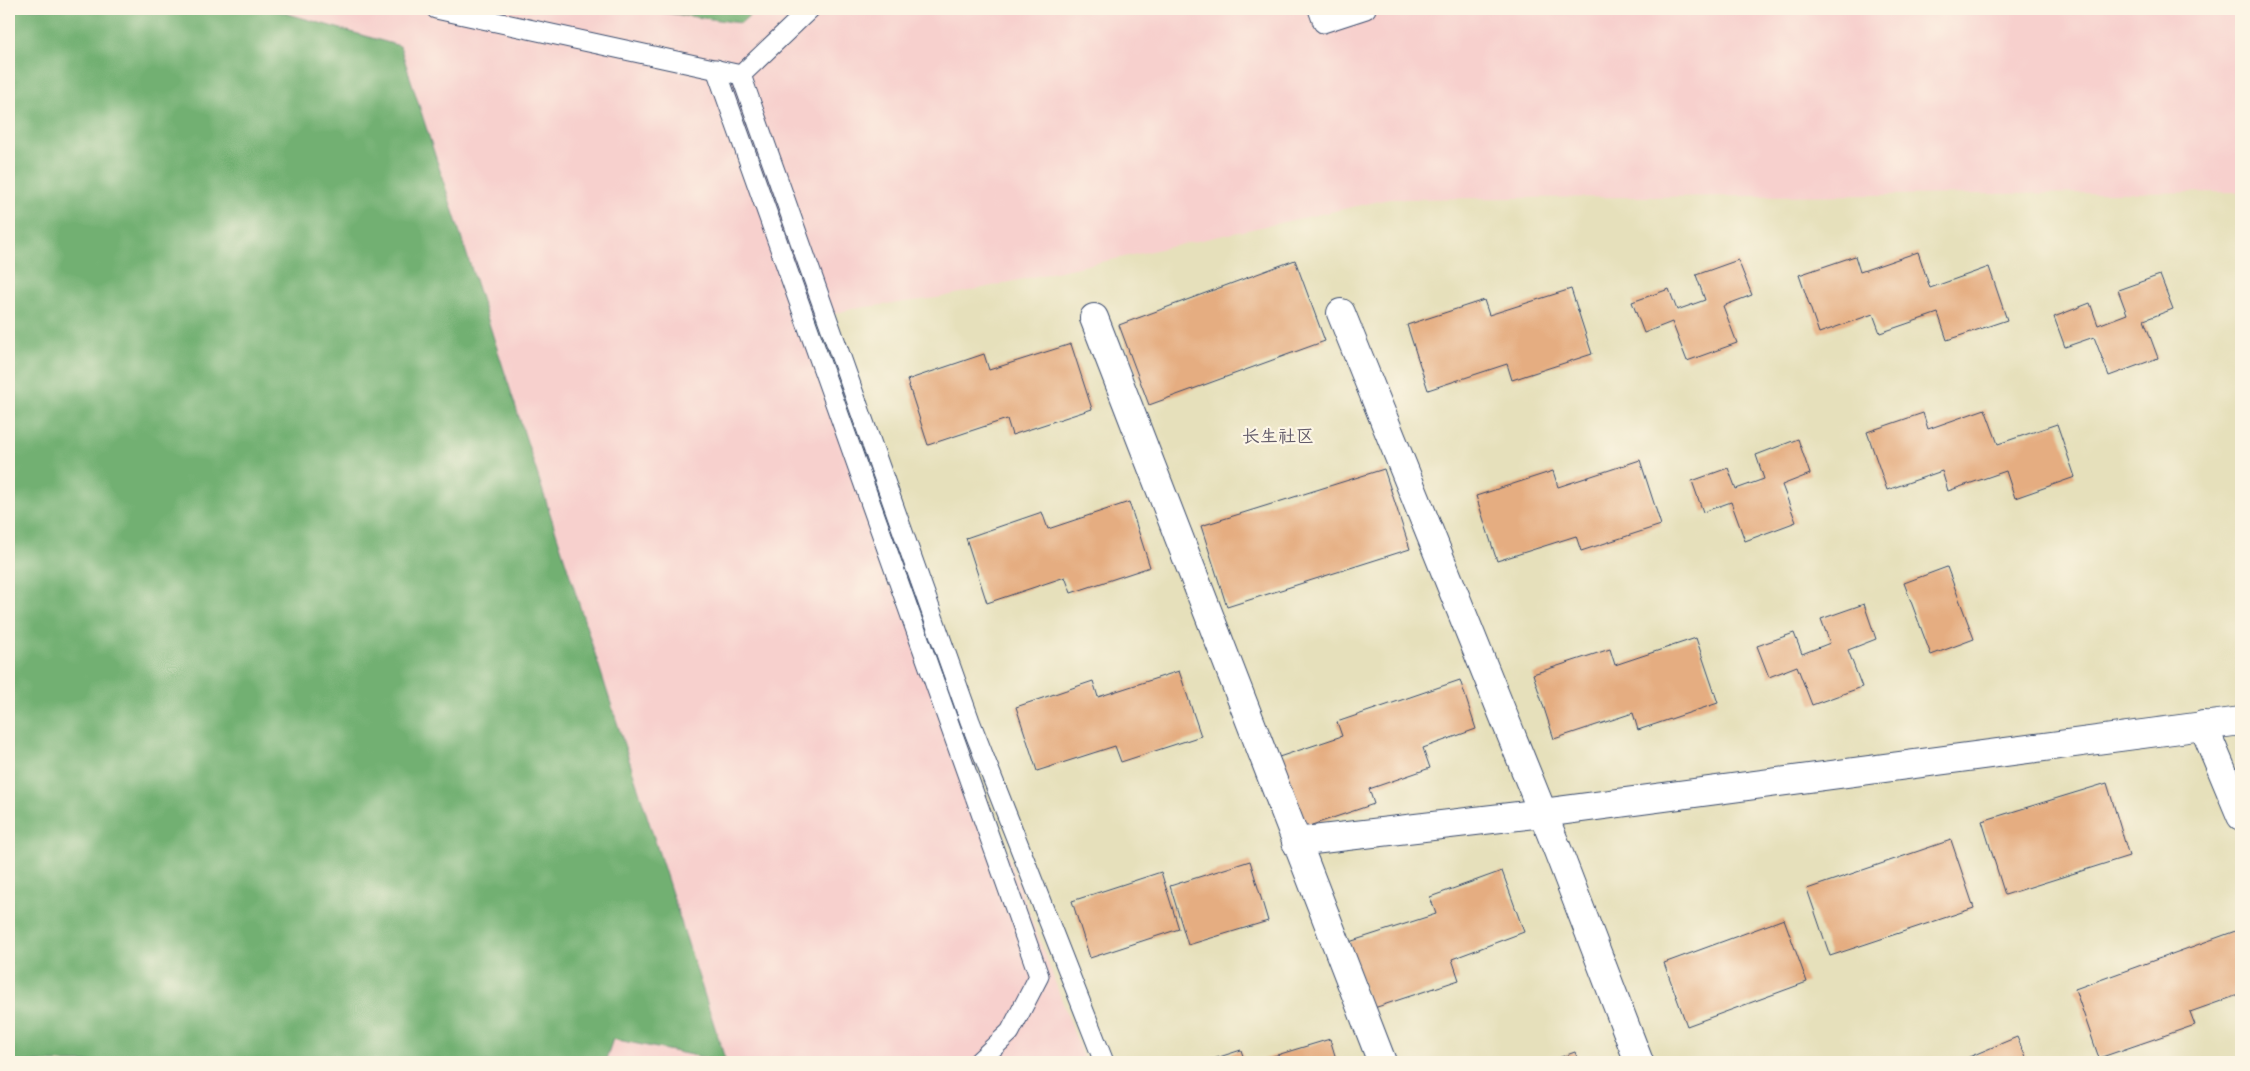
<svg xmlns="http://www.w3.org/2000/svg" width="2250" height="1071" viewBox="0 0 2250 1071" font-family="'Comic Neue','LXGW WenKai TC',sans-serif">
  <rect width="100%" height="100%" fill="#fcf5e5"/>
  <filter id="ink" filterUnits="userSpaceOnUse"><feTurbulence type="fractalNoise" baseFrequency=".02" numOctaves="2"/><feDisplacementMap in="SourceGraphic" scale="10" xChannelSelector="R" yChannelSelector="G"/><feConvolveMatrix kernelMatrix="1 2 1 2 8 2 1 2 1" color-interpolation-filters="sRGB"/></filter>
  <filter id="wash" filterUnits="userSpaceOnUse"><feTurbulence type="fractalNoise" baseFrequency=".0096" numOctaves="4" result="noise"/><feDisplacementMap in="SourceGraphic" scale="20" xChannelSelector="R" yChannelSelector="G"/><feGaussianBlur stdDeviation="1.12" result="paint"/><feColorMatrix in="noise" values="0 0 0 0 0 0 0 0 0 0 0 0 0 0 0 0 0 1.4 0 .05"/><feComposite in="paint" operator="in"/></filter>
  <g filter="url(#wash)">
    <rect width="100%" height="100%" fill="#e6e0bb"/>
    <polygon fill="#f7d0cd" points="9,9 2241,9 2241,192 1389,199 937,298 851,309 809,321 1085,1062 9,1062"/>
    <g fill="#72b072" stroke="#467068">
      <polygon points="9,9 271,9 400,46 726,1062 613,1039 605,1062 9,1062"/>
      <polygon points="636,9 756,9 741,23"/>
    </g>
    <g id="blocks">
      <g fill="#e5ad81">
        <polygon points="1918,252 1930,288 1989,267 2007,320 1947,340 1938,313 1880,333 1873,314 1819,333 1799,275 1855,256 1860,272"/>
        <polygon points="1295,260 1325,341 1149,405 1119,325"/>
        <polygon points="1738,260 1752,295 1723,306 1737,343 1687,361 1672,322 1644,333 1632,302 1669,289 1677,310 1705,300 1696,275"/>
        <polygon points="2160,275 2173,309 2144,320 2158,358 2109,376 2094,337 2065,347 2054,317 2090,303 2098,325 2127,314 2118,290"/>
        <polygon points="1571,289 1592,354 1512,380 1507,364 1428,390 1407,325 1484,300 1489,315"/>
        <polygon points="1071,344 1092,409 1012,435 1007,419 928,445 907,380 984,354 989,370"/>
        <polygon points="1985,409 1998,444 2057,424 2075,477 2015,498 2006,471 1948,491 1942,471 1887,490 1867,432 1923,413 1928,429"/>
        <polygon points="1798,439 1810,474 1782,485 1796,522 1745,541 1731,502 1703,512 1692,481 1728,468 1736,489 1764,479 1756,455"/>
        <polygon points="1640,460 1661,525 1581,551 1576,536 1497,561 1476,496 1553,471 1558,487"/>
        <polygon points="1384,469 1410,549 1227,607 1201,526"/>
        <polygon points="1129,502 1150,567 1071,593 1065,577 987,603 966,538 1042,512 1048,529"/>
        <polygon points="1947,567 1974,639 1931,655 1904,583"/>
        <polygon points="1864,604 1876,639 1848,650 1862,687 1812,705 1797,666 1769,677 1757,646 1794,633 1802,654 1830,643 1821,619"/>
        <polygon points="1696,638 1718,703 1638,730 1633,713 1554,739 1533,674 1610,649 1615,665"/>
        <polygon points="1179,671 1201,736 1121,762 1115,746 1037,771 1016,707 1093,681 1098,697"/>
        <polygon points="1460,680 1476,729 1423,748 1430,768 1369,789 1374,804 1303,828 1279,757 1342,736 1337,722"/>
        <polygon points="2107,783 2129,856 2005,895 1982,821"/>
        <polygon points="1951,840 1974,908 1830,956 1807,889"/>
        <polygon points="1250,861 1268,921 1188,945 1170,886"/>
        <polygon points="1502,871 1524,932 1452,959 1459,980 1371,1009 1349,942 1436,914 1430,897"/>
        <polygon points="1161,872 1179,929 1090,958 1072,901"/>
        <polygon points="1784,919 1807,982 1687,1026 1664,963"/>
        <polygon points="2241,929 2241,994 2190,1012 2195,1025 2099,1058 2075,989"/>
        <polygon points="2017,1037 2028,1062 1957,1062"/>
        <polygon points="1330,1039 1337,1062 1254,1062"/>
        <polygon points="1241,1050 1245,1062 1204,1062"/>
        <polygon points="1575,1052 1579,1062 1547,1062"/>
      </g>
    </g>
  </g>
  <g filter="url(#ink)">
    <use href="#blocks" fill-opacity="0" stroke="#394a6c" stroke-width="1"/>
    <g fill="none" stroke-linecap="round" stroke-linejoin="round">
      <defs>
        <g id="lane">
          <polyline points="436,9 741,75 810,9"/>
          <polyline points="1318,9 1323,23 1366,9"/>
          <polyline points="716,69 1039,976 1010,1032 978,1062"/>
          <polyline points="741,75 970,721 1104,1062"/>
        </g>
        <g id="street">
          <polyline points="1341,313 1558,851 1639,1062"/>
          <polyline points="1094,318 1382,1062"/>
          <polyline points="2203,725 2241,816"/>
          <polyline points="1296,842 1543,813 2241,721"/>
        </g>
      </defs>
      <use href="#lane" stroke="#394a6c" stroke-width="21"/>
      <use href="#street" stroke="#394a6c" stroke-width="30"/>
      <use href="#lane" stroke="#fff" stroke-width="19"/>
      <use href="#street" stroke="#fff" stroke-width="28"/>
    </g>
  </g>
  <g text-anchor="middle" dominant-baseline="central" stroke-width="4.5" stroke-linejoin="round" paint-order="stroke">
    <g font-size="18" fill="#625b6a" stroke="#fcf5e5">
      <text x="1278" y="436">长生社区</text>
    </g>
  </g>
  <rect width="2250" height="1071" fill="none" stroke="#fcf5e5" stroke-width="30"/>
</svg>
